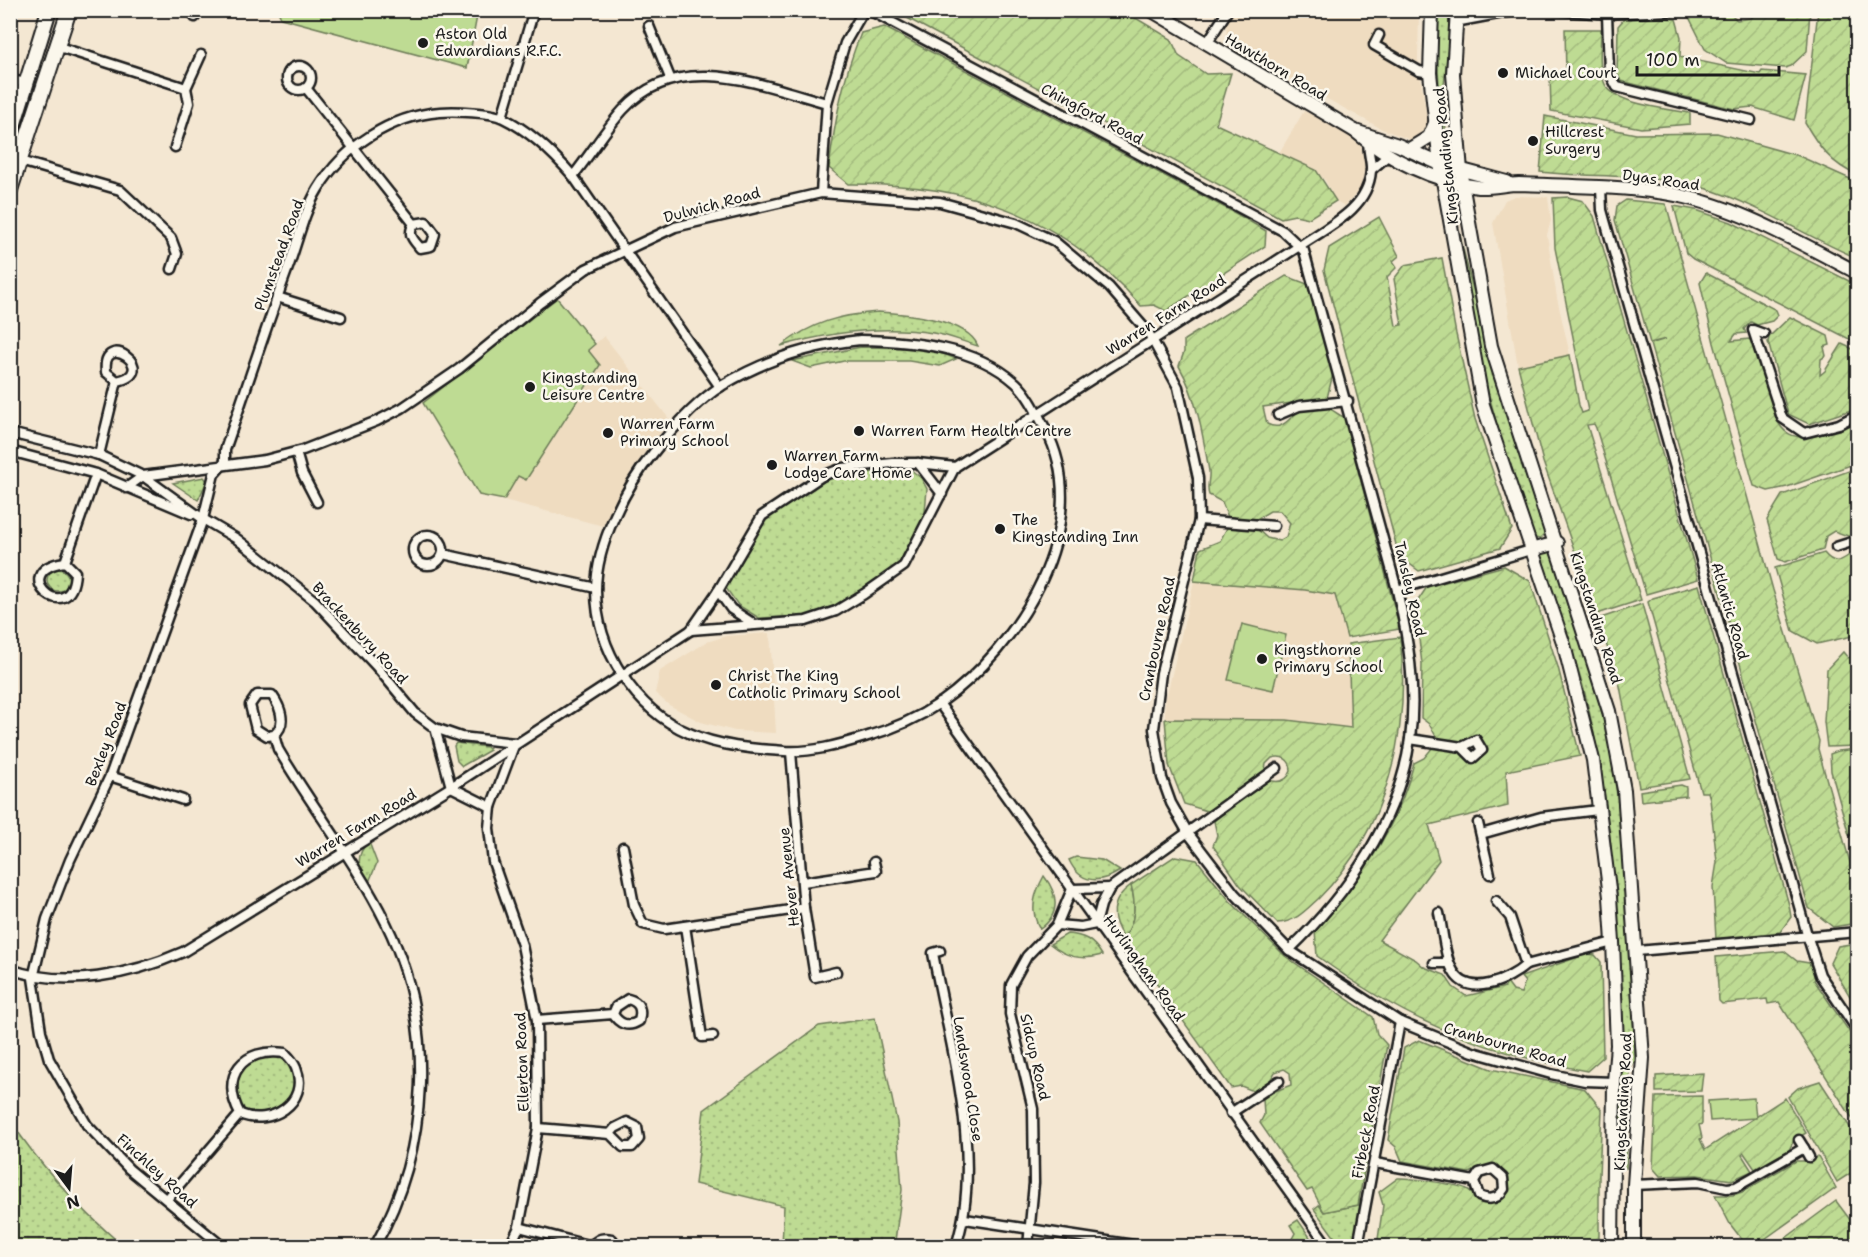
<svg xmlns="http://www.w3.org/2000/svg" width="1868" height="1257" viewBox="0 0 1868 1257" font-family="'Shantell Sans',sans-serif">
  <defs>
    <pattern id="grass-dots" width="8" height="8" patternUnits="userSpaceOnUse" patternTransform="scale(1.5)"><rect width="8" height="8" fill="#bedb93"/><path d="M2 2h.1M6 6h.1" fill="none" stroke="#a3bb7e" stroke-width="1.8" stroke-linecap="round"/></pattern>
    <pattern id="garden-furrows" width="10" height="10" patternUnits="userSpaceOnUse" patternTransform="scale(1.5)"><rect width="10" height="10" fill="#bedb93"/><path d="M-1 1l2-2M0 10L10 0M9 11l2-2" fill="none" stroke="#a3bb7e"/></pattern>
  </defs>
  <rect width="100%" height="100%" fill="#f4e7d2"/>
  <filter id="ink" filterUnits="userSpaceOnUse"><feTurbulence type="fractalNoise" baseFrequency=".0167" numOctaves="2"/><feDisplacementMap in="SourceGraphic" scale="12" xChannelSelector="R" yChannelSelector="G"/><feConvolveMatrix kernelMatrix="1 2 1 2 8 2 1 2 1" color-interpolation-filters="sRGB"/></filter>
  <g filter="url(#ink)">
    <g fill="#efdcc0">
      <polygon points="1233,11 1419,11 1418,59 1429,132 1411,140 1382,129 1234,48 1227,36 1226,24"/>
      <polygon points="1304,111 1346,133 1361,146 1365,165 1361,188 1345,206 1336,201 1325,180 1317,174 1279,153"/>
      <polygon points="1515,196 1548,197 1551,220 1547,235 1557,298 1570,355 1518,366 1493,223 1505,200"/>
      <polygon points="604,336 670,420 631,472 603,526 504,500 518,476 526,480 582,394 588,350"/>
      <polygon points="1194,581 1305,590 1335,595 1348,644 1351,728 1287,720 1165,719 1165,703"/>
      <polygon points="770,633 776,733 735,731 701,722 669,705 655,693 660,671 707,642 726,636"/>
    </g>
    <g fill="url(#grass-dots)" stroke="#6d7c58" stroke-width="1.5">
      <polygon points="1438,11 1452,11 1444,85 1446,137 1442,136 1436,35"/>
      <path d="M1455 231H1459C1482 334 1512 433 1545 534L1540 539 1534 538 1502 443 1487 388Z"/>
      <path d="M878 312C904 313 967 319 978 346 963 342 948 335 933 333 881 325 831 332 781 346 813 322 839 315 878 312Z"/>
      <path d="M861 347C892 348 928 345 956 359L940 366 909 361H844L811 368 792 361Z"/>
      <polygon points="910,469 921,478 927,489 925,512 917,532 898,565 861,591 835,606 807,616 759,618 738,605 726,588 754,536 766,519 822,482 841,475"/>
      <polygon points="204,477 207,481 198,500 173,483"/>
      <path d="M1545 551H1551C1576 625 1603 697 1614 775 1628 860 1629 947 1634 1034L1635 1061 1630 1068 1626 1168H1619C1623 1014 1622 843 1585 694 1573 647 1554 603 1540 556Z"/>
      <circle cx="58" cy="580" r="11"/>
      <polygon points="456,743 487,747 490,750 462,766 457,761 454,746"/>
      <path d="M369 842 377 863 369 882C357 869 355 854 369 842Z"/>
      <path d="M1076 857 1102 860 1120 871C1099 884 1080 884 1069 860Z"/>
      <path d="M1044 876C1058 894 1061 914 1040 929 1029 910 1034 894 1044 876Z"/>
      <path d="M1131 885C1136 905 1136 920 1124 938 1110 919 1110 900 1131 885Z"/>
      <path d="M1067 934C1084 935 1093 940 1102 955 1081 961 1066 957 1050 944Z"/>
      <polygon points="875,1018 897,1122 902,1190 895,1241 892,1246 765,1246 782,1245 784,1206 695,1184 704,1110 819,1026"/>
      <path d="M275 1055C314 1071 288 1127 245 1110 222 1080 245 1060 275 1055Z"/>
      <path d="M10 1120C42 1169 79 1208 123 1246H11Z"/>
      <polygon points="1359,1200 1362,1200 1354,1240 1348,1246 1341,1246 1314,1209 1319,1205 1324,1212 1358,1205"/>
      <polygon points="1298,1220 1316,1246 1288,1246 1295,1233 1290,1225"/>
    </g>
    <g fill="url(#garden-furrows)" stroke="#6d7c58" stroke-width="1.5">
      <polygon points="894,11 1124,11 1171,39 1179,56 1206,74 1231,73 1216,124 1316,170 1336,201 1309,218 1295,215 1281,218"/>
      <polygon points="1686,11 1728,11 1737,20 1751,18 1758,11 1810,11 1807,51 1791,66 1785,68 1726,63 1705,49"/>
      <path d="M1818 11H1857V175C1831 164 1819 147 1805 123Z"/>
      <polygon points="1654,17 1676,19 1681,37 1680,57 1760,74 1762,71 1806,75 1794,120 1752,107 1734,109 1621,81 1617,75 1618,26 1625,18"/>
      <path d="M884 27 1237 214 1266 231 1265 246 1166 311 1154 305 1141 306C1060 214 969 183 848 184L829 168C835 120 843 77 861 33Z"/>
      <path d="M1565 29H1601C1601 45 1598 66 1604 82 1611 104 1669 109 1690 113V124L1641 128 1551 111 1550 74H1566Z"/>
      <path d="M1545 116 1636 134 1717 133 1799 156 1857 182V258C1805 236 1758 204 1704 188 1650 173 1594 178 1540 172Z"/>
      <polygon points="1568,197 1583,201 1594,216 1698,579 1646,594 1596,428 1594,424 1587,425 1641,600 1597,614 1543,462 1518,366 1570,355 1579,405 1582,413 1588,411 1555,248 1553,198"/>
      <polygon points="1626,200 1665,204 1667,207 1773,590 1819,741 1818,749 1857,887 1857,923 1833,927 1809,908 1806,898 1650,344 1666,339 1650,343 1615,220 1617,206"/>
      <polygon points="1674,206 1696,210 1731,222 1857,285 1857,343 1693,259 1686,253"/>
      <polygon points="1379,217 1399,256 1393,261 1397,267 1387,277 1396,326 1402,325 1394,279 1405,265 1442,258 1456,334 1475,419 1512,529 1500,548 1419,571 1399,556 1324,270 1329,248"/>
      <path d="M1706 273 1776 310 1778 315 1772 321 1757 325 1751 322 1744 329 1746 333 1736 334 1731 341 1749 339 1753 343C1783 408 1757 466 1857 421V463L1787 487 1768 491 1754 486 1714 343 1700 283Z"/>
      <path d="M1286 276 1310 285 1333 374 1327 398 1263 407 1267 424C1283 432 1288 418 1299 411 1304 408 1322 407 1328 408 1332 409 1338 415 1344 417L1400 629 1347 638 1335 595 1305 590 1194 581 1200 549 1220 541 1228 526 1257 529 1267 538 1279 541 1286 537 1290 523 1280 511H1270L1255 520 1228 517 1222 502 1209 495C1206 487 1210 479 1209 471 1203 436 1197 397 1179 366L1184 352V340Z"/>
      <polygon points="1790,317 1828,336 1830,345 1824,347 1826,356 1821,359 1820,375 1825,371 1842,344 1857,351 1857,408 1809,424 1788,414 1768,342 1769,337"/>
      <polygon points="1857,468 1857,535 1851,537 1834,531 1826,536 1823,550 1785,562 1778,559 1767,520 1782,495"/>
      <path d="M1857 550V635L1817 644 1793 631 1775 568 1824 553C1838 570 1845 556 1857 550Z"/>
      <path d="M1504 566 1530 581 1558 667 1580 756 1506 771 1508 806 1429 825 1439 860 1379 940 1416 960 1424 967 1445 975 1453 987 1466 996 1505 987 1507 983 1513 991 1521 993 1525 982 1521 977 1587 954 1595 955 1601 962 1603 1057 1587 1071C1481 1052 1404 1020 1317 956L1315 931C1360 882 1397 828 1414 763L1424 758 1433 747 1461 751 1470 761 1480 757 1485 751 1483 743 1475 738 1462 743 1437 738 1429 724 1421 718 1422 664 1415 605 1427 587Z"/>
      <polygon points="1699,585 1789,905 1791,917 1780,932 1716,939 1713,887 1717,862 1710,799 1708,792 1701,792 1648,602 1653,598"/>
      <polygon points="1642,604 1690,779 1639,787 1620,686 1598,619"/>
      <path d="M1400 637C1411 731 1387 830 1319 898 1306 910 1296 922 1277 923L1240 885 1213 846 1217 835 1214 821 1268 780C1278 783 1287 782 1291 771 1291 759 1282 755 1272 758L1266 764 1264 773 1210 812 1184 804 1169 765 1165 719 1287 720 1351 728 1348 644Z"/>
      <polygon points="1843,652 1848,658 1857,655 1857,746 1827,747 1824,722 1827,669"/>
      <polygon points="1857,749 1857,836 1849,835 1831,771 1830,754 1838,751"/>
      <polygon points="1681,785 1686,787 1686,796 1641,801 1640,791"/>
      <path d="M1175 856 1197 860 1230 901 1285 956 1373 1017 1377 1034 1387 1045 1358 1205 1324 1212 1312 1189 1307 1191 1260 1123 1264 1115 1263 1099 1273 1092 1291 1085 1290 1073 1284 1069 1275 1072 1268 1084 1256 1092 1241 1086 1231 1088 1124 938C1136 920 1136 905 1131 885Z"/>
      <polygon points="1857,943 1857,1008 1830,963 1838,946"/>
      <polygon points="1784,951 1797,961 1809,963 1817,977 1814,980 1857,1043 1857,1126 1779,1002 1768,1004 1767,999 1722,1004 1719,1001 1716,957"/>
      <path d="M1419 1040 1491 1069 1585 1089 1602 1110 1599 1175V1246H1377L1383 1205 1379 1192 1398 1178C1406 1177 1460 1185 1467 1189 1473 1192 1475 1198 1481 1201 1500 1209 1511 1191 1506 1175L1491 1166H1483L1469 1173 1402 1161 1396 1147 1388 1140 1404 1048Z"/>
      <polygon points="1703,1073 1701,1091 1656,1092 1656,1076"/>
      <polygon points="1820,1081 1857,1138 1857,1169 1837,1182 1788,1097 1798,1088"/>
      <polygon points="1702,1096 1702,1124 1699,1125 1702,1138 1700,1139 1705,1150 1785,1098 1806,1133 1794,1140 1789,1150 1755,1169 1744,1153 1742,1155 1752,1171 1732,1180 1697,1175 1660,1176 1653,1168 1656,1097"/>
      <polygon points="1818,1156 1836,1188 1755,1246 1747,1246 1730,1224 1715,1195 1733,1195 1742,1192 1796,1161 1811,1161"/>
      <polygon points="1836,1201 1857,1229 1857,1246 1775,1246"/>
    </g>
    <g fill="#bedb93" stroke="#6d7c58" stroke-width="1.5">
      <polygon points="278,11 478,11 467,68 281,18"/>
      <polygon points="557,298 595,344 588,350 600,365 526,480 518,476 504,500 479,495 423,403"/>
      <polygon points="1242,624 1286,635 1273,690 1228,680"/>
      <polygon points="1754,1098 1756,1118 1710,1121 1708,1101"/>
    </g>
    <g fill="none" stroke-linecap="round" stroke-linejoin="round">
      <defs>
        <g id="street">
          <path d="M869 10 1283 231 1304 251 1397 590C1408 638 1417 689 1410 739 1399 820 1347 895 1289 950"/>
          <polyline points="1554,10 1607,14 1670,11"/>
          <polyline points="1607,14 1609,72 1617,87 1751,120"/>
          <polyline points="195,17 197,10"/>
          <polyline points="1455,22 1519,10"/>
          <polyline points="649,26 670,78"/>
          <polyline points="1379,35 1374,45 1419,71 1430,73"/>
          <polyline points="1207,43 1228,10"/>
          <polyline points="56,46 186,88 189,103 175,147"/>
          <circle cx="299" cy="78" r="12"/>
          <polyline points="10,80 27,83"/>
          <polyline points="186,88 201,55"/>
          <path d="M306 88 414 224C407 235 413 239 420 248L431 246 435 234 426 222 414 224"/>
          <polyline points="502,117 534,10"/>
          <polyline points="20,161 120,190 171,238 177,254 172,269"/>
          <polyline points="1371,170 1390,154"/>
          <path d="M573 176C590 155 605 130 623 110 678 49 761 85 827 103"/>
          <polyline points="1601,188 1602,210 1808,938 1820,975 1858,1031"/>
          <polyline points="821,193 827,103 845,43 864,10"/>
          <polyline points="277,297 341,317"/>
          <polyline points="1764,334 1753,330 1782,418 1804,433 1839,424 1858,414"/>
          <path d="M860 340C912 341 975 346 1016 383 1029 395 1038 415 1046 430 1096 526 1019 647 940 703 918 718 890 730 865 737 839 745 811 753 784 751 753 749 717 746 689 733 635 710 596 649 596 590 596 544 626 486 654 452 673 428 697 401 723 385 765 360 811 345 860 340Z"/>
          <polyline points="1278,415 1299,406 1348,401"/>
          <polyline points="10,433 99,455 143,476 203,519 237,539 315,601 376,666 415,713 435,728 461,737 515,743"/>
          <polyline points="10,451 96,474 191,514"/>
          <polyline points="296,452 302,473 317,502"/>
          <path d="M99 455 117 381C162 372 101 328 106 372L117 381"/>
          <polyline points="918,463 942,494"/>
          <polyline points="126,488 143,476 265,460 303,450 377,421 402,408 459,369 540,303 586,269 675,227 821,193 940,202 1016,223 1054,241 1109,287 1148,332 1178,387 1198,478 1199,520 1161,673 1154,729 1162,778 1171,803 1188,833 1234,893 1289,950 1400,1022 1473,1052 1551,1074 1585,1081 1614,1082"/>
          <polyline points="1199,520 1274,526"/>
          <circle cx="428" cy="550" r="15"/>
          <polyline points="1836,547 1858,540"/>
          <polyline points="443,554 596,588"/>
          <path d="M65 562C3 571 72 632 75 572L65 562 96 474"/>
          <polyline points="1397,590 1534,549"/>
          <polyline points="718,591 731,609 751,622"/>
          <path d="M691 630 806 621 836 611 864 594 904 566 955 467 1301 245C1329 226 1368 209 1371 171 1372 160 1366 148 1369 139"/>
          <polyline points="939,703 1328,1246"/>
          <polyline points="435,728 451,787"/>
          <path d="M274 735 267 736 256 729 250 705 257 695H272C281 708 287 724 274 735L278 749C312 807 356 862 386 923 436 1025 430 1148 375 1246"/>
          <polyline points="1410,739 1462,747 1473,758 1482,750 1476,740 1462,747"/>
          <polyline points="791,752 804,908 815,977 836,972"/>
          <polyline points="110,776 183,800"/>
          <polyline points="451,787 491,807"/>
          <polyline points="1478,823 1490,874"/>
          <polyline points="1481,834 1541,817 1598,810"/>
          <polyline points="623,847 634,905 643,924 664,929 804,908"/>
          <polyline points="803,882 876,871 874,862"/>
          <polyline points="1496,901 1510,917 1526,965"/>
          <path d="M1439 913C1443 931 1444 955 1453 971 1468 999 1509 980 1526 965L1613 942"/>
          <polyline points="1057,925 1081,927 1096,924 1101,905 1110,888 1277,768"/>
          <polyline points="685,926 702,1037 713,1036"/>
          <path d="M940 951 933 953C949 1043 985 1157 956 1246"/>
          <polyline points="1637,951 1858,932"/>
          <polyline points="1434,963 1449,963"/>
          <path d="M10 969C66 989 131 975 183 952L451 787 691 630 718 591 762 516 822 476 843 468 893 463H918L955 467"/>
          <path d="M537 1020 613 1014C619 1024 628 1028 639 1021 642 1010 640 1002 628 999L616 1007 613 1014"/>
          <polyline points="1231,1113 1279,1081"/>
          <polyline points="538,1128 610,1134 615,1128 627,1122 637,1127 639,1139 632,1147 623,1147 610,1134"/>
          <polyline points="1799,1140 1804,1148"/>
          <path d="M1375 1163 1474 1181 1479 1196C1490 1201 1498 1199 1504 1189L1503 1178 1493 1169 1479 1173 1474 1181"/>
          <polyline points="1634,1185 1698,1182 1727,1188 1736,1187 1804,1148 1809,1157"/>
          <path d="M167 1199 240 1114C270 1127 310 1103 296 1068 294 1063 289 1057 285 1053 243 1047 219 1076 240 1114"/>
          <polyline points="965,1219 1140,1246"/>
          <polyline points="519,1227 591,1246"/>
          <path d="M222 1246 129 1169 87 1125 49 1059 41 1031 33 978 47 919 70 860 110 776 203 519 214 474 225 462V450C246 389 266 327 289 265 298 240 304 212 318 189 344 146 391 116 440 112 454 111 491 112 503 118 530 131 554 154 573 176L720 387"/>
          <polyline points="510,1246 519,1227 538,1128 537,1020 522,945 493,862 489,828 491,807 515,743"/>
          <path d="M592 1246C597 1238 603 1237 612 1239L617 1246"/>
          <polyline points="1028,1246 1034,1183 1033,1109 1010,1014 1011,985 1027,956 1057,925 1072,889 1110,888"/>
          <polyline points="1358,1246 1400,1022"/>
        </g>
        <g id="secondary">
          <polyline points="1151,10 1355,131 1398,145 1440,164 1507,182"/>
          <polyline points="1432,10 1430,73 1440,164 1483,405 1564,645 1593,760 1610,897 1613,942 1617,1045 1614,1082 1612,1246"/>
          <polyline points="1457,10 1453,74 1462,183 1491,346 1609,711 1624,790 1643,1058 1634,1185 1634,1246"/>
          <path d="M1355 131C1387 159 1436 182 1478 187 1492 188 1506 184 1519 184 1567 186 1618 186 1665 193 1734 204 1796 241 1858 273"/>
          <polyline points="1408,150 1429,137 1436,121"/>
          <polyline points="1534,549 1557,543"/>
        </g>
        <g id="primary">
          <polyline points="10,136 49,10"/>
          <polyline points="10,190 69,10"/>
        </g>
      </defs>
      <use href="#street" stroke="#1c1c1c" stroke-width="13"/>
      <use href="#secondary" stroke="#1c1c1c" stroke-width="16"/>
      <use href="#primary" stroke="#1c1c1c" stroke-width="18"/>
      <use href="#street" stroke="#fbf7ec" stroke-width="8"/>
      <use href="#secondary" stroke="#fbf7ec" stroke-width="12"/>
      <use href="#primary" stroke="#fbf7ec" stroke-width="14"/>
    </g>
  </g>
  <g fill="#1c1c1c" stroke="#fbf7ec" stroke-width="2">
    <circle cx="423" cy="43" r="6"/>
    <circle cx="1503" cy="73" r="6"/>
    <circle cx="1533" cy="141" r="6"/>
    <circle cx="530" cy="387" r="6"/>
    <circle cx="859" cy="431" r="6"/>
    <circle cx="608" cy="433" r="6"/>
    <circle cx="772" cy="465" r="6"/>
    <circle cx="1000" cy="529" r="6"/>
    <circle cx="1262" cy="659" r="6"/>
    <circle cx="716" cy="685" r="6"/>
  </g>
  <g text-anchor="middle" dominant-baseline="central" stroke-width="5" stroke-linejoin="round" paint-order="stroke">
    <g font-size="15" fill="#1c1c1c" stroke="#fbf7ec" text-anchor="start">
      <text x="435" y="34">Aston Old<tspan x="435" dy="17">Edwardians R.F.C.</tspan></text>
      <text x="1515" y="73">Michael Court</text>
      <text x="1545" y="132">Hillcrest<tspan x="1545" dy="17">Surgery</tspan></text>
      <text x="542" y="378">Kingstanding<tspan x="542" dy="17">Leisure Centre</tspan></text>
      <text x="620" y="424">Warren Farm<tspan x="620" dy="17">Primary School</tspan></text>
      <text x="871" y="431">Warren Farm Health Centre</text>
      <text x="784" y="456">Warren Farm<tspan x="784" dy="17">Lodge Care Home</tspan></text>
      <text x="1012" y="520">The<tspan x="1012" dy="17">Kingstanding Inn</tspan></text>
      <text x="1274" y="650">Kingsthorne<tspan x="1274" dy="17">Primary School</tspan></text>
      <text x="728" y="676">Christ The King<tspan x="728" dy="17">Catholic Primary School</tspan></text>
    </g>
    <g font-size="15" fill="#1c1c1c" stroke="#fbf7ec">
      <text transform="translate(1276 67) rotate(31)">Hawthorn Road</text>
      <text transform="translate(1092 114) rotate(28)">Chingford Road</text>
      <text transform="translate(1446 156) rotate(-96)">Kingstanding Road</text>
      <text transform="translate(1661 180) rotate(8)">Dyas Road</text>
      <text transform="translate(712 205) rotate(-15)">Dulwich Road</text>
      <text transform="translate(279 255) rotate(-70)">Plumstead Road</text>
      <text transform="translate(1166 315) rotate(-32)">Warren Farm Road</text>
      <text transform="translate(1410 589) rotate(77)">Tansley Road</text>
      <text transform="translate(1730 611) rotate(74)">Atlantic Road</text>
      <text transform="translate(1596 618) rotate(72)">Kingstanding Road</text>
      <text transform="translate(360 633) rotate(47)">Brackenbury Road</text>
      <text transform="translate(1157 639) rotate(-78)">Cranbourne Road</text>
      <text transform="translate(106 744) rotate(-69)">Bexley Road</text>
      <text transform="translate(356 828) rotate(-31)">Warren Farm Road</text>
      <text transform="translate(789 877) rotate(-96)">Hever Avenue</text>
      <text transform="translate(1144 968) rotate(54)">Hurlingham Road</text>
      <text transform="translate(1505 1045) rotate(16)">Cranbourne Road</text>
      <text transform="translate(1035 1057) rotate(77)">Sidcup Road</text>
      <text transform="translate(522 1062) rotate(-92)">Ellerton Road</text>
      <text transform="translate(968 1079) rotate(81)">Landswood Close</text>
      <text transform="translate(1623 1102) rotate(-87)">Kingstanding Road</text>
      <text transform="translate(1366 1132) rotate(-79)">Firbeck Road</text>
      <text transform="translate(157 1171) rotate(42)">Finchley Road</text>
    </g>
  </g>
  <rect width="1868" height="1257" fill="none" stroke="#fbf7ec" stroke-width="36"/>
  <rect x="18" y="18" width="1832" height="1221" fill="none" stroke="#1c1c1c" stroke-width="2" filter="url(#ink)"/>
  <g transform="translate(69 1188) rotate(164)" stroke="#fbf7ec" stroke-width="4.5" paint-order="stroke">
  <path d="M0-4.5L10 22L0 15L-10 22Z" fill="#1c1c1c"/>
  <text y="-9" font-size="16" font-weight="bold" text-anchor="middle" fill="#1c1c1c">N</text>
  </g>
  <path d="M1637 66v9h142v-9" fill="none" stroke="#1c1c1c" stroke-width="3"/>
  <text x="1646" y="66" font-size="18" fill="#1c1c1c" stroke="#fbf7ec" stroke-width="4.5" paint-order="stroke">100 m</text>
</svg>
